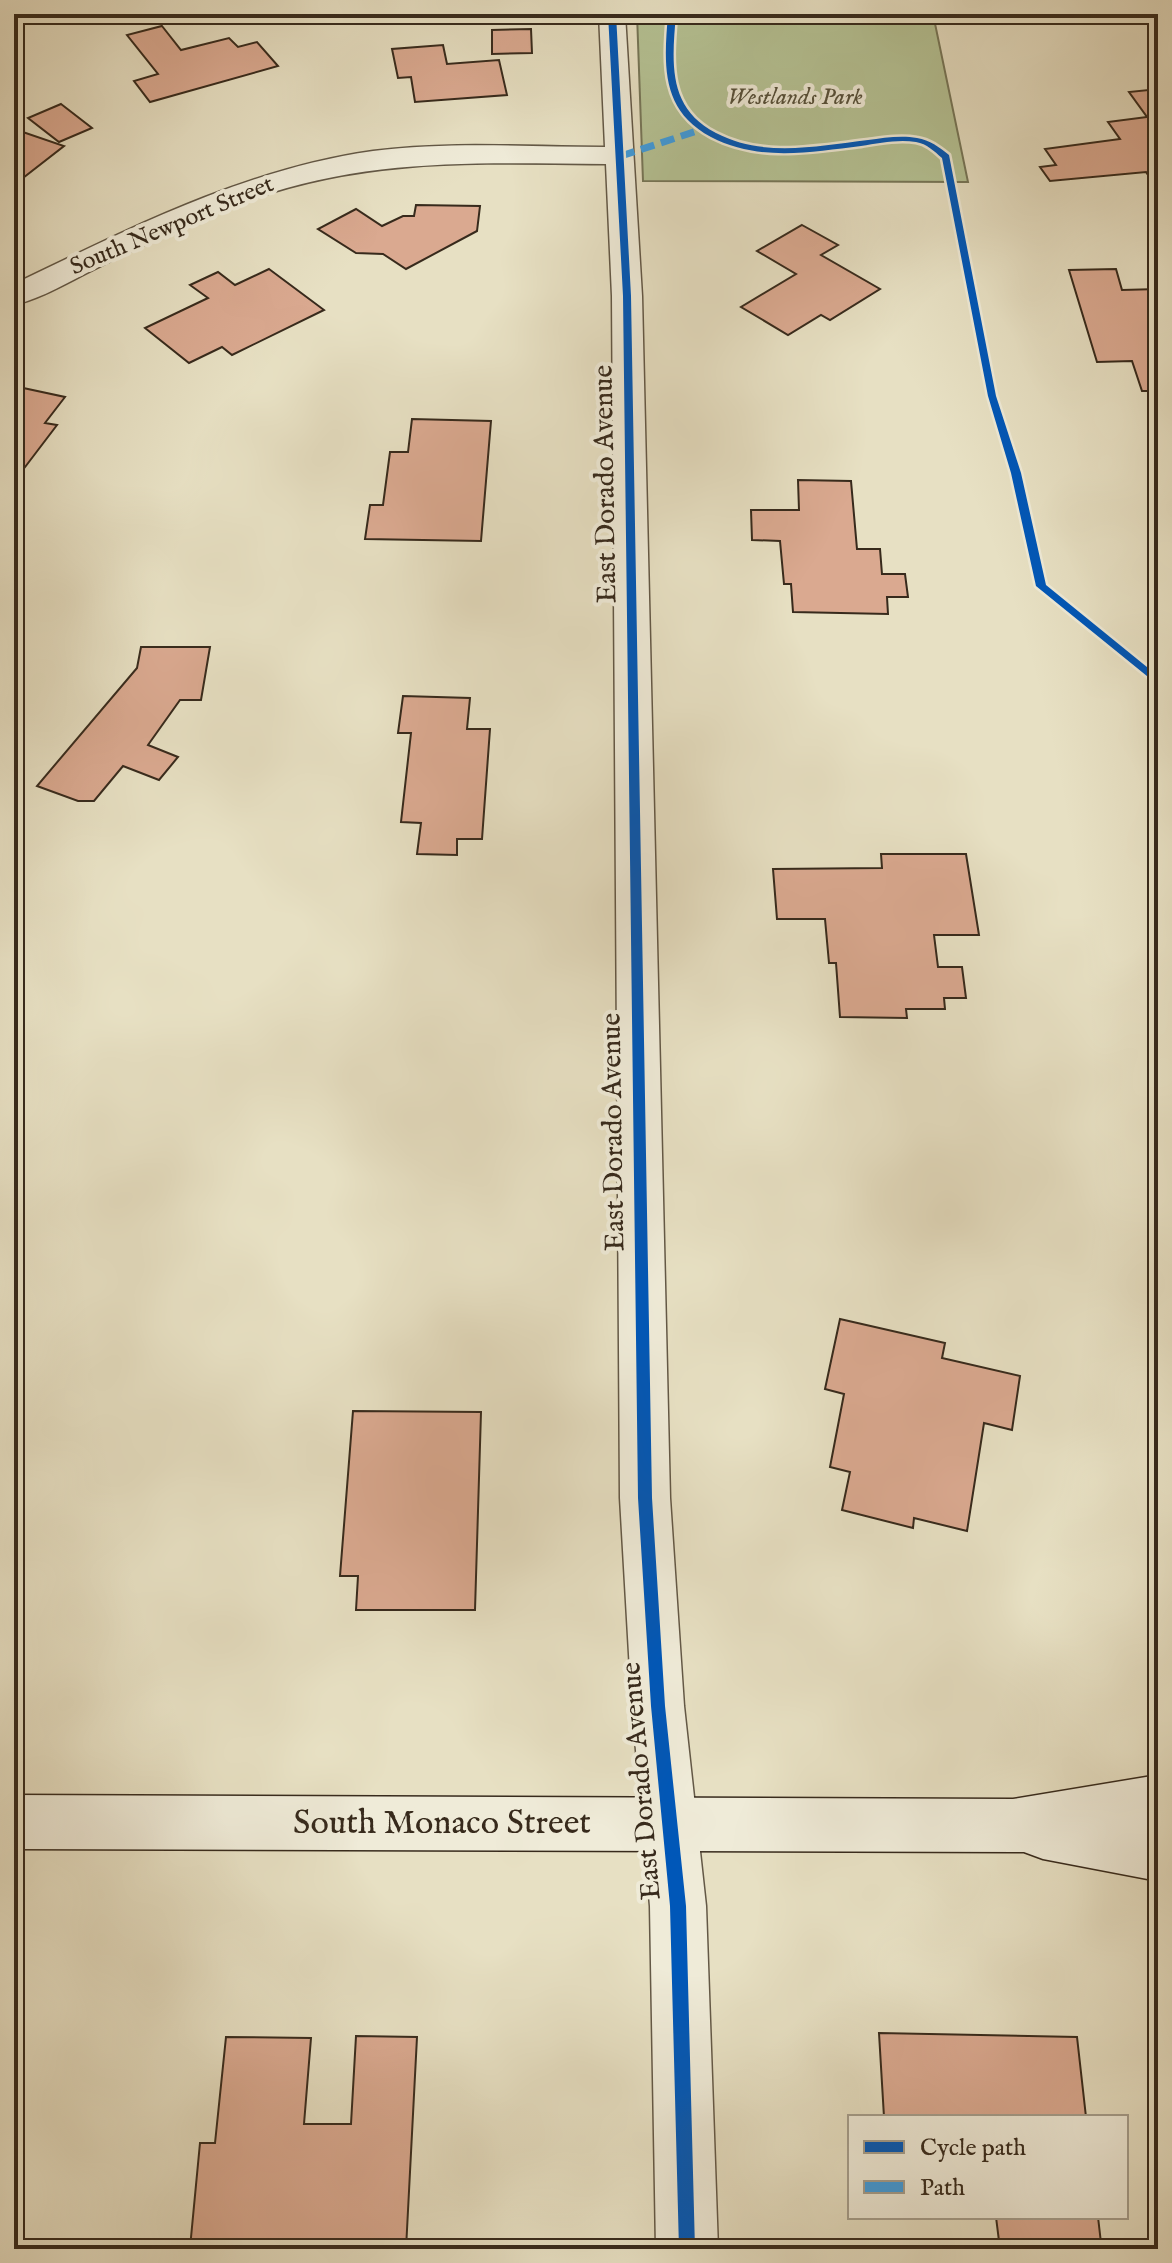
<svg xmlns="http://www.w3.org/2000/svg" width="1172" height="2263" viewBox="0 0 1172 2263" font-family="'IM FELL English',serif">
  <rect width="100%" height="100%" fill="#e7e0c3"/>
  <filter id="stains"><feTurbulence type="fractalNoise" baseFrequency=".0025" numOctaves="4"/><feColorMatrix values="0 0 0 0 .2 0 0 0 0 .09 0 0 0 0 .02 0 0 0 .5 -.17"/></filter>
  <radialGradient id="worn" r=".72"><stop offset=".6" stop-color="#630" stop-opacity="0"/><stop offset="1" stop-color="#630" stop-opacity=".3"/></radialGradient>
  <polygon fill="#b5c294" stroke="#767658" stroke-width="2" points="637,14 933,14 968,182 643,181"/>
  <g fill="#daa990" stroke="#372a1c" stroke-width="2">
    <polygon points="162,26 181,50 229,38 238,47 257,42 278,66 150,102 134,81 158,74 127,35"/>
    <polygon points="531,29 532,53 492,54 492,30"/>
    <polygon points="443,45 447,64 499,60 507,95 415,102 411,77 398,78 392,49"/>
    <polygon points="1158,89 1158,176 1150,178 1146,172 1050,181 1040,167 1056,165 1045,149 1120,139 1108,122 1147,117 1129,92"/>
    <polygon points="61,104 92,128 59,142 28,118"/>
    <polygon points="14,129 64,146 14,185"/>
    <polygon points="416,205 480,206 477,231 406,269 383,254 356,253 318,229 356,209 382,226 403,216 414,216"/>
    <polygon points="802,225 838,245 821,255 880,289 830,320 821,315 788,335 741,307 796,274 757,251"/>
    <polygon points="269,269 324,310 232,355 222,347 189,363 145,328 208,298 190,285 218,272 235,285"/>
    <polygon points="1116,269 1122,290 1158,289 1158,391 1142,391 1132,361 1097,362 1069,270"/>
    <polygon points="14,386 65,397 45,423 57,425 19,475 14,474"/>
    <polygon points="412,419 491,421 481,541 365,539 370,505 383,505 390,452 408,452"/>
    <polygon points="798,480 851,481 857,549 880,549 882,574 905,574 908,597 887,597 888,614 793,612 791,584 784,584 780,541 752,540 751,510 799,510"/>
    <polygon points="141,647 210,647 201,700 180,700 148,745 178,757 159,780 123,766 94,801 78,801 37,786 137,668"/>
    <polygon points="403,696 470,698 467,729 490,729 482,839 457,839 457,855 417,854 421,823 401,822 411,733 398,733"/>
    <polygon points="881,854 966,854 979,935 934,935 938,967 962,967 966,998 944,998 945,1009 906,1009 907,1018 840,1017 836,963 829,963 825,919 777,919 773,869 882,868"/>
    <polygon points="840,1319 945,1343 942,1358 1020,1376 1012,1430 984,1423 967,1531 914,1518 913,1528 842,1510 850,1472 830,1467 844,1394 825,1389"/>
    <polygon points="353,1411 481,1412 475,1610 356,1610 358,1576 340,1576"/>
    <polygon points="879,2033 1077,2037 1086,2117 884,2117"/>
    <polygon points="356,2036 417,2037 406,2249 190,2248 200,2143 215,2143 226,2037 311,2038 304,2124 351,2124"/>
    <polygon points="996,2217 1098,2217 1101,2243 999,2241"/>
  </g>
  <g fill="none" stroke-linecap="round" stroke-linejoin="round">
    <defs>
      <path id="street" d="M599 14H625L642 296 670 1498 684 1706 706 1906 718 2249H656L650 1906 632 1706 620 1498 612 296 606 164C478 163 362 157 241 203 191 222 144 244 97 268 70 281 43 298 14 305V284C129 229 245 169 373 151 450 141 528 147 605 147Z"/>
      <polygon id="secondary" points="1158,1775 1158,1881 1043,1859 1024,1852 14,1849 14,1795 1013,1799"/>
    </defs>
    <use href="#street" stroke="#635846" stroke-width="3"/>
    <use href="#secondary" stroke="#372a1c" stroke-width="3"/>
    <use href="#street" fill="#efebd8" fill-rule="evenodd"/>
    <use href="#secondary" fill="#efebd8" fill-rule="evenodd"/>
    <polyline stroke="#3e9cdf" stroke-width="7" stroke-dasharray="14 7" stroke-linecap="butt" points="621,156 703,129"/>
    <defs>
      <g id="cycleway">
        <polygon points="608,14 616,14 631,296 652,1498 665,1706 686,1906 695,2249 679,2249 670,1906 651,1706 638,1498 623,296"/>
        <path d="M668 14H676C672 62 667 108 716 133 764 158 817 146 868 140 883 138 901 135 917 138 930 140 939 147 949 155L996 396 1021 473 1046 585 1158 676V685L1036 586 1011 473 988 396 942 158C934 151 927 144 916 142 899 139 879 143 861 146 811 152 759 162 711 137 660 110 664 64 668 14Z"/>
      </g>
    </defs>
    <use href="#cycleway" stroke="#efebd8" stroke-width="5"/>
    <use href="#cycleway" fill="#0057b8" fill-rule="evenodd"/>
  </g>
  <g text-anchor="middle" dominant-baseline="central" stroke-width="8" stroke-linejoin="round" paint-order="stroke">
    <g font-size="24" font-style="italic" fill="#56503a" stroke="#efebd8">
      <text x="795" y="97">Westlands Park</text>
    </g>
    <g font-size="24" fill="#372a1c" stroke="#efebd8">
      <text transform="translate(172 226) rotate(-23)">South Newport Street</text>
    </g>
    <g font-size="28" fill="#372a1c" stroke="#efebd8">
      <text transform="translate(606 484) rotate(-91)">East Dorado Avenue</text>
      <text transform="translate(614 1132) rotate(-91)">East Dorado Avenue</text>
      <text transform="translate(642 1781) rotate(-95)">East Dorado Avenue</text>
    </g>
    <g font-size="34" fill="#372a1c" stroke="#efebd8">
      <text x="442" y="1823">South Monaco Street</text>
    </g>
  </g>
  <rect width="1172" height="2263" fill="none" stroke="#e7e0c3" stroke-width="48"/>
  <rect x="16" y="16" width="1140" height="2231" fill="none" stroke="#372a1c" stroke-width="4"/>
  <rect x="24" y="24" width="1124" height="2215" fill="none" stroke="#372a1c" stroke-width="2"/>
  <rect x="848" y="2115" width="280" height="104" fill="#efebd8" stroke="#a59e8d" stroke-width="2"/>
  <rect x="864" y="2141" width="40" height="12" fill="#0057b8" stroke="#a59e8d" stroke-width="2"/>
  <text x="920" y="2155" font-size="24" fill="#372a1c">Cycle path</text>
  <rect x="864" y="2181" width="40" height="12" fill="#3e9cdf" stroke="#a59e8d" stroke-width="2"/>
  <text x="920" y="2195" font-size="24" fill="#372a1c">Path</text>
  <rect width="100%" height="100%" filter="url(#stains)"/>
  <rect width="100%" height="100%" fill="url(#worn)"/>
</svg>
